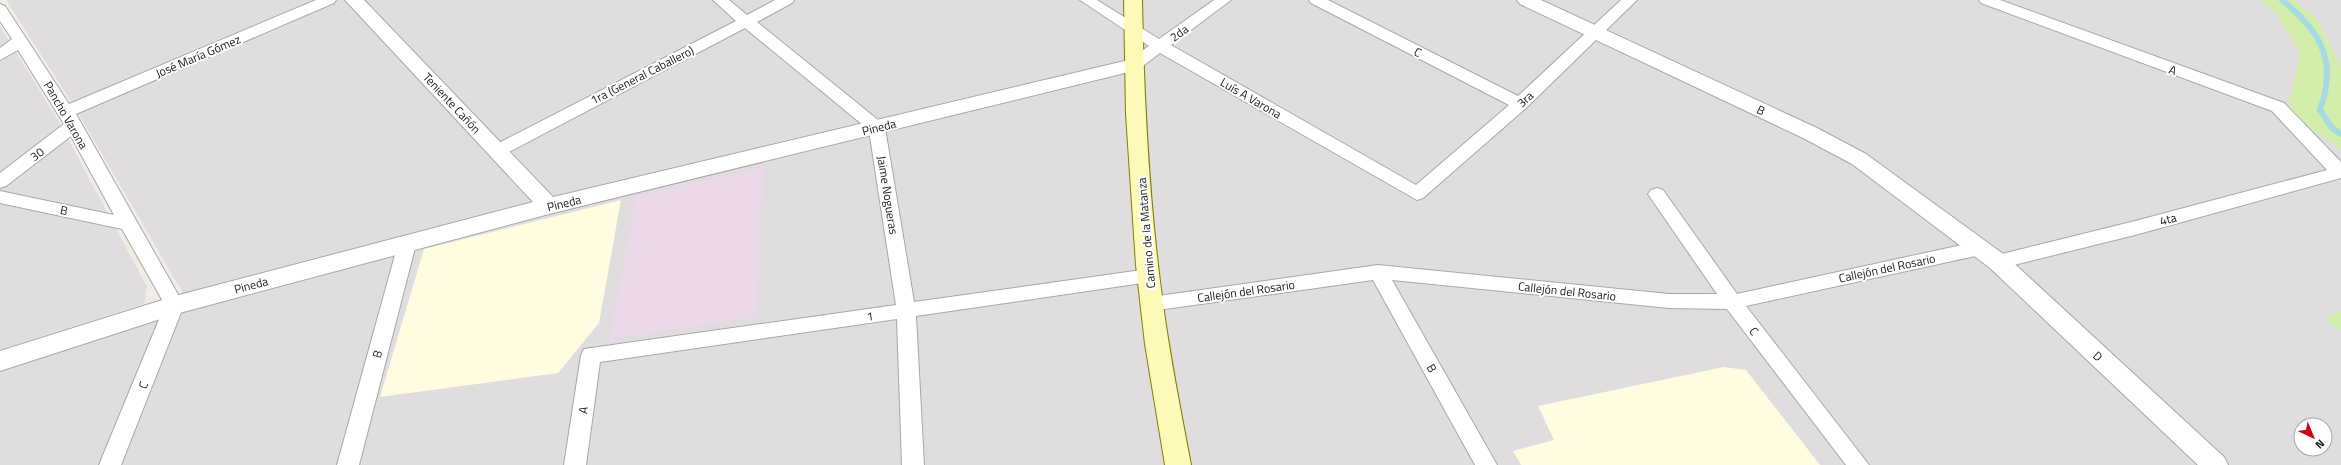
<svg xmlns="http://www.w3.org/2000/svg" width="2341" height="465" viewBox="0 0 2341 465" font-family="'Titillium Web',sans-serif">
  <rect width="100%" height="100%" fill="#f1ede6"/>
  <g fill="#dfdddd" fill-rule="evenodd">
    <path d="M6 0H2261L2275 12 2300 52 2288 110 2341 150V311L2325 318 2341 331V465H0V366L190 305 74 106ZM2301 425H2325V449H2301Z"/>
    <polygon points="2294,0 2341,0 2341,66 2317,20"/>
    <polygon points="0,26 59,122 147,287 144,304 0,350"/>
  </g>
  <polygon fill="#ebd8e9" points="764,167 756,317 609,339 636,196"/>
  <g fill="#fffce2">
    <polygon points="621,200 599,323 558,373 380,397 424,249"/>
    <polygon points="1724,367 1746,370 1820,465 1521,465 1513,451 1554,440 1538,406"/>
  </g>
  <g fill="#d3eeaa">
    <polygon points="2261,0 2294,0 2317,20 2341,66 2341,150 2288,110 2300,52 2275,12"/>
    <polygon points="2341,311 2341,331 2325,318"/>
  </g>
  <g fill="none" stroke-linecap="round" stroke-linejoin="round">
    <path stroke="#a5dae1" stroke-width="6" d="M2282 0C2320 31 2338 60 2320 110L2332 128 2341 134"/>
    <defs>
      <g id="minor">
        <polygon points="316,0 336,0 334,3 76,114 184,305 121,465 99,465 165,305 122,229 0,203 0,191 114,215 71,136 6,186 0,188 0,173 64,124 18,50 0,60 0,48 12,39 0,21 0,4 5,6 69,104"/>
        <polygon points="713,0 729,0 747,15 775,0 794,0 792,3 757,22 883,124 885,128 914,302 1149,269 1156,271 1158,276 1156,281 916,316 924,465 902,465 897,319 600,362 586,465 564,465 581,355 584,349 896,305 869,130 745,28 503,155 497,157 491,155 489,151 491,147 736,21"/>
        <polygon points="1080,0 1097,0 1159,39 1214,0 1231,0 1171,45 1416,185 1509,105 1311,3 1309,0 1328,0 1518,96 1621,0 1637,0 1526,108 1423,198 1417,200 1160,53 1139,69 1127,69 1125,65 1127,61 1149,46"/>
        <polygon points="1979,0 2000,0 2284,103 2341,162 2341,178 2135,235 1998,269 1992,267 1989,262 1992,257 1998,255 2135,221 2327,170 2272,111 1981,3"/>
        <polygon points="1657,188 1663,190 1737,294 1980,241 1986,243 1989,248 1986,253 1980,255 1746,306 1869,465 1846,465 1727,309 1669,308 1392,280 1497,465 1475,465 1373,280 1151,311 1144,309 1142,304 1144,299 1151,297 1378,265 1669,294 1717,294 1648,194 1651,190"/>
        <polygon points="407,237 413,239 416,244 359,465 337,465 398,244 401,239"/>
      </g>
      <g id="tertiary">
        <polygon points="345,0 364,0 553,197 1133,59 1140,61 1143,65 1140,69 1133,71 549,214 176,314 0,371 0,351 175,296 533,202"/>
        <polygon points="1517,0 1541,0 1817,128 1866,154 2006,256 2224,457 2228,465 2198,465 1990,268 1852,164 1803,138 1520,4"/>
      </g>
      <path id="secondary" d="M1124 0H1142C1144 101 1149 204 1163 304 1170 358 1181 411 1191 465H1165L1145 344 1136 265 1126 114Z"/>
    </defs>
    <use href="#minor" stroke="#a7a7a7" stroke-width="2"/>
    <use href="#tertiary" stroke="#a7a7a7" stroke-width="2"/>
    <use href="#secondary" stroke="#7f7f00" stroke-width="2"/>
    <use href="#minor" fill="#fff" fill-rule="evenodd"/>
    <use href="#tertiary" fill="#fff" fill-rule="evenodd"/>
    <use href="#secondary" fill="#fdf9b9" fill-rule="evenodd"/>
  </g>
  <g text-anchor="middle" dominant-baseline="central" stroke-width="4" stroke-linejoin="round" paint-order="stroke">
    <g font-size="12" fill="#202020" stroke="#fff">
      <text transform="translate(1179 33) rotate(-36)">2da</text>
      <text transform="translate(1418 52) rotate(27)">C</text>
      <text transform="translate(198 56) rotate(-23)">José María Gómez</text>
      <text transform="translate(2173 70) rotate(20)">A</text>
      <text transform="translate(642 75) rotate(-27)">1ra (General Caballero)</text>
      <text transform="translate(1251 98) rotate(30)">Luís A Varona</text>
      <text transform="translate(1525 99) rotate(-43)">3ra</text>
      <text transform="translate(452 103) rotate(47)">Teniente Cañón</text>
      <text transform="translate(1761 110) rotate(25)">B</text>
      <text transform="translate(66 115) rotate(60)">Pancho Varona</text>
      <text transform="translate(879 127) rotate(-14)">Pineda</text>
      <text transform="translate(37 154) rotate(-37)">30</text>
      <text transform="translate(888 195) rotate(81)">Jaime Nogueras</text>
      <text transform="translate(564 203) rotate(-14)">Pineda</text>
      <text transform="translate(64 210) rotate(12)">B</text>
      <text transform="translate(2168 219) rotate(-15)">4ta</text>
      <text transform="translate(1146 233) rotate(-95)">Camino de la Matanza</text>
      <text transform="translate(1887 268) rotate(-12)">Callejón del Rosario</text>
      <text transform="translate(251 285) rotate(-15)">Pineda</text>
      <text transform="translate(1246 291) rotate(-8)">Callejón del Rosario</text>
      <text transform="translate(1567 291) rotate(6)">Callejón del Rosario</text>
      <text transform="translate(870 316) rotate(-8)">1</text>
      <text transform="translate(1754 331) rotate(52)">C</text>
      <text transform="translate(377 354) rotate(-75)">B</text>
      <text transform="translate(2098 356) rotate(43)">D</text>
      <text transform="translate(1432 368) rotate(61)">B</text>
      <text transform="translate(143 385) rotate(-68)">C</text>
      <text transform="translate(583 410) rotate(-82)">A</text>
    </g>
  </g>
  <g transform="translate(2313 437) rotate(136)"><circle r="19" fill="#ffffff" stroke="#a6a6a6"/>
  <path d="M0-3L7 15L0 10L-7 15Z" fill="#d10016"/>
  <text y="-6" font-size="11" font-weight="bold" text-anchor="middle" fill="#202020">N</text>
  </g>
</svg>
